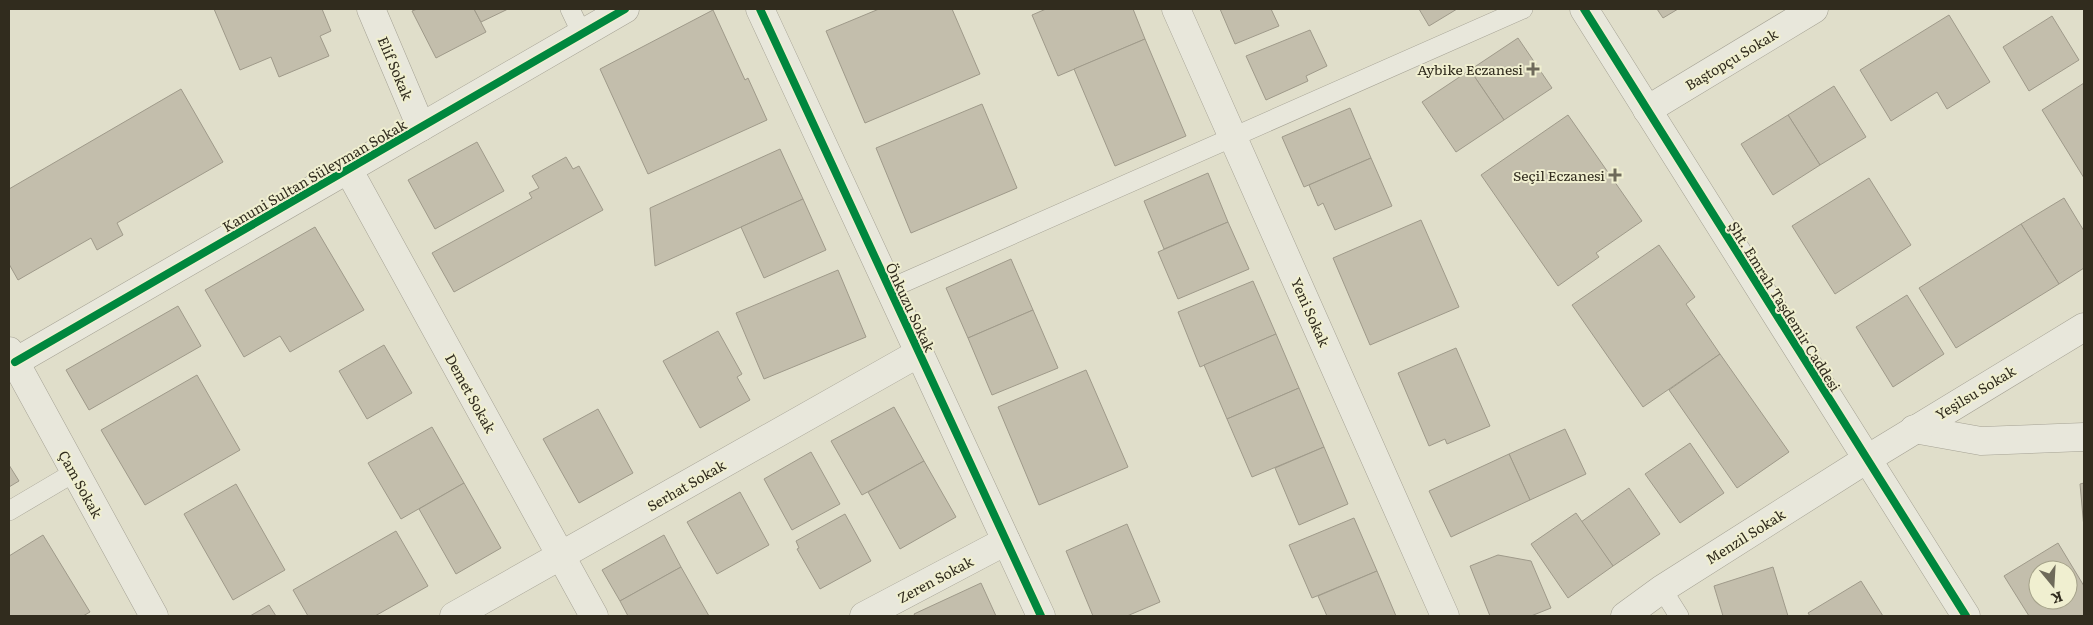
<svg xmlns="http://www.w3.org/2000/svg" width="2093" height="625" viewBox="0 0 2093 625" font-family="Literata,serif">
  <rect width="100%" height="100%" fill="#e0deca"/>
  <g fill="#c3beac" stroke="#9f9a8a" fill-rule="evenodd">
    <polygon points="214,9 322,9 331,31 320,36 329,56 279,77 271,57 240,70"/>
    <polygon points="417,9 474,9 486,32 436,58 412,11"/>
    <polygon points="474,9 508,9 481,22"/>
    <polygon points="879,9 952,9 980,74 865,123 826,31"/>
    <polygon points="1046,9 1133,9 1145,39 1058,76 1032,15"/>
    <polygon points="1220,9 1271,9 1279,26 1235,44"/>
    <polygon points="1419,9 1457,9 1429,26"/>
    <polygon points="1657,9 1678,9 1663,18"/>
    <polygon points="713,10 745,80 748,78 767,120 648,174 600,69"/>
    <polygon points="1949,15 1990,82 1947,109 1937,92 1891,121 1860,70"/>
    <polygon points="2052,16 2079,60 2029,91 2003,47"/>
    <polygon points="1310,30 1327,66 1306,76 1308,81 1266,100 1246,56"/>
    <polygon points="1518,38 1552,88 1504,120 1470,70"/>
    <polygon points="1145,39 1186,136 1115,166 1074,69"/>
    <polygon points="1470,70 1504,120 1456,152 1422,102"/>
    <polygon points="2084,83 2084,178 2042,110"/>
    <polygon points="1834,86 1866,137 1820,165 1788,115"/>
    <polygon points="181,89 223,162 117,223 123,235 97,250 91,238 18,280 9,264 9,189"/>
    <polygon points="982,104 1017,188 911,233 876,148"/>
    <polygon points="1350,108 1371,158 1304,187 1282,137"/>
    <polygon points="1568,115 1642,221 1596,253 1599,257 1558,286 1481,175"/>
    <polygon points="1788,115 1820,165 1773,195 1741,144"/>
    <polygon points="477,142 504,191 435,229 408,180"/>
    <polygon points="780,149 803,199 655,266 650,208"/>
    <polygon points="566,157 573,169 579,166 603,210 454,292 432,253 532,198 529,193 539,188 532,176"/>
    <polygon points="1371,158 1392,206 1335,230 1323,203 1318,206 1309,185"/>
    <polygon points="1208,173 1228,222 1164,249 1144,201"/>
    <polygon points="1869,178 1911,245 1835,294 1792,226"/>
    <polygon points="2064,198 2084,231 2084,268 2059,284 2021,224"/>
    <polygon points="803,199 826,250 764,278 741,227"/>
    <polygon points="1421,220 1459,307 1370,345 1333,258"/>
    <polygon points="1228,222 1249,269 1178,299 1158,252"/>
    <polygon points="2021,224 2059,284 1956,348 1919,288"/>
    <polygon points="315,227 364,310 290,352 280,336 244,357 205,290"/>
    <polygon points="1659,245 1695,297 1686,304 1720,354 1643,407 1572,305"/>
    <polygon points="1011,259 1033,310 968,338 946,288"/>
    <polygon points="838,270 866,337 764,379 736,313"/>
    <polygon points="1253,281 1276,334 1200,367 1178,312"/>
    <polygon points="1907,295 1944,354 1893,387 1856,327"/>
    <polygon points="178,306 201,346 89,410 66,370"/>
    <polygon points="1033,310 1058,368 992,395 968,338"/>
    <polygon points="718,331 742,374 737,377 750,400 700,428 663,361"/>
    <polygon points="1276,334 1299,388 1227,419 1204,365"/>
    <polygon points="384,345 412,393 367,419 339,371"/>
    <polygon points="1456,348 1490,426 1447,444 1445,439 1429,446 1398,373"/>
    <polygon points="1720,354 1789,452 1737,488 1669,390"/>
    <polygon points="1086,370 1128,467 1039,505 998,407"/>
    <polygon points="197,375 240,450 145,505 101,430"/>
    <polygon points="1299,388 1324,447 1252,477 1227,419"/>
    <polygon points="894,407 924,461 862,495 831,441"/>
    <polygon points="598,409 633,473 579,503 543,439"/>
    <polygon points="432,427 464,483 401,519 368,463"/>
    <polygon points="1565,429 1586,474 1530,500 1509,454"/>
    <polygon points="1690,443 1724,493 1680,523 1645,474"/>
    <polygon points="1324,447 1348,504 1299,525 1275,468"/>
    <polygon points="811,452 840,504 792,530 764,479"/>
    <polygon points="1509,454 1530,500 1451,537 1429,491"/>
    <polygon points="924,461 956,517 900,549 868,492"/>
    <polygon points="9,465 19,481 9,487"/>
    <polygon points="464,483 501,548 456,574 419,509"/>
    <polygon points="2084,483 2084,528 2080,484"/>
    <polygon points="236,484 285,570 233,600 184,514"/>
    <polygon points="1629,488 1660,534 1613,566 1581,522"/>
    <polygon points="740,492 769,545 717,574 687,522"/>
    <polygon points="1576,513 1613,566 1568,598 1531,544"/>
    <polygon points="845,514 871,561 820,589 797,549 799,548 796,541"/>
    <polygon points="1354,518 1377,571 1312,598 1289,545"/>
    <polygon points="1127,524 1160,602 1127,616 1093,616 1066,551"/>
    <polygon points="396,531 428,586 375,616 308,616 293,590"/>
    <polygon points="43,535 90,612 83,616 9,616 9,556"/>
    <polygon points="664,535 681,567 620,601 602,570"/>
    <path d="M2058 543 2084 586V616H2029L2004 576ZM2038 570H2068V600H2038Z"/>
    <polygon points="1498,555 1531,561 1551,608 1531,616 1490,616 1470,566"/>
    <polygon points="681,567 709,616 628,616 620,601"/>
    <polygon points="1773,567 1788,616 1723,616 1714,586"/>
    <polygon points="1377,571 1396,616 1327,616 1318,596"/>
    <polygon points="1861,581 1883,616 1810,616 1808,613"/>
    <polygon points="981,583 996,616 915,616 914,614"/>
    <polygon points="269,605 276,616 250,616"/>
  </g>
  <g fill="none" stroke-linecap="round" stroke-linejoin="round">
    <defs>
      <g id="service">
        <polyline points="570,9 582,34"/>
        <polyline points="889,289 1523,9"/>
        <polyline points="9,511 75,472"/>
        <polyline points="1662,589 1679,616"/>
      </g>
      <g id="minor">
        <polyline points="371,9 421,127"/>
        <polyline points="760,9 1041,616"/>
        <polyline points="1176,9 1445,616"/>
        <polyline points="1584,9 1966,616"/>
        <polyline points="1647,110 1814,9"/>
        <polyline points="348,169 594,616"/>
        <polyline points="9,351 154,616"/>
        <polyline points="15,362 625,9"/>
        <polyline points="1914,429 1981,441 2084,437"/>
        <polyline points="454,616 919,353"/>
        <polyline points="864,616 1006,541"/>
        <polyline points="1625,616 1662,589 1867,459 2084,327"/>
      </g>
    </defs>
    <use href="#service" stroke="#a5a294" stroke-width="20"/>
    <use href="#minor" stroke="#a5a294" stroke-width="29"/>
    <use href="#service" stroke="#e8e7db" stroke-width="19"/>
    <use href="#minor" stroke="#e8e7db" stroke-width="28"/>
    <defs>
      <g id="cycleway">
        <polyline points="760,9 1041,616"/>
        <polyline points="1584,9 1966,616"/>
        <polyline points="15,362 625,9"/>
      </g>
    </defs>
    <use href="#cycleway" stroke="#f0efd0" stroke-width="11"/>
    <use href="#cycleway" stroke="#00873e" stroke-width="8"/>
  </g>
  <g fill="#6e6a5a" stroke="#f0efd0" stroke-width="2">
    <path d="M1530.5 61.5h5v5h5v5h-5v5h-5v-5h-5v-5h5z"/>
    <path d="M1612.5 167.5h5v5h5v5h-5v5h-5v-5h-5v-5h5z"/>
  </g>
  <g text-anchor="middle" dominant-baseline="central" stroke-width="4" stroke-linejoin="round" paint-order="stroke">
    <g font-size="14" fill="#312c1e" stroke="#f0efd0">
      <text transform="translate(1731 59) rotate(-31)">Baştopçu Sokak</text>
      <text transform="translate(396 68) rotate(67)">Elif Sokak</text>
      <text transform="translate(314 175) rotate(-30)">Kanuni Sultan Süleyman Sokak</text>
      <text transform="translate(1785 306) rotate(58)">Şht. Emrah Taşdemir Caddesi</text>
      <text transform="translate(911 307) rotate(65)">Önkuzu Sokak</text>
      <text transform="translate(1311 312) rotate(66)">Yeni Sokak</text>
      <text transform="translate(1975 392) rotate(-31)">Yeşilsu Sokak</text>
      <text transform="translate(471 393) rotate(61)">Demet Sokak</text>
      <text transform="translate(81 484) rotate(61)">Çam Sokak</text>
      <text transform="translate(686 485) rotate(-30)">Serhat Sokak</text>
      <text transform="translate(1745 536) rotate(-32)">Menzil Sokak</text>
      <text transform="translate(935 579) rotate(-28)">Zeren Sokak</text>
    </g>
    <g font-size="14" fill="#312c1e" stroke="#f0efd0" text-anchor="end">
      <text x="1523" y="69">Aybike Eczanesi</text>
      <text x="1605" y="175">Seçil Eczanesi</text>
    </g>
  </g>
  <rect width="2093" height="625" fill="none" stroke="#312c1e" stroke-width="20"/>
  <g transform="translate(2053 585) rotate(162)"><circle r="24" fill="#f0efd0" stroke="#a4a189"/>
  <path d="M0-4L9 19L0 12L-9 19Z" fill="#6e6a5a"/>
  <text y="-8" font-size="14" font-weight="bold" text-anchor="middle" fill="#312c1e">K</text>
  </g>
</svg>
